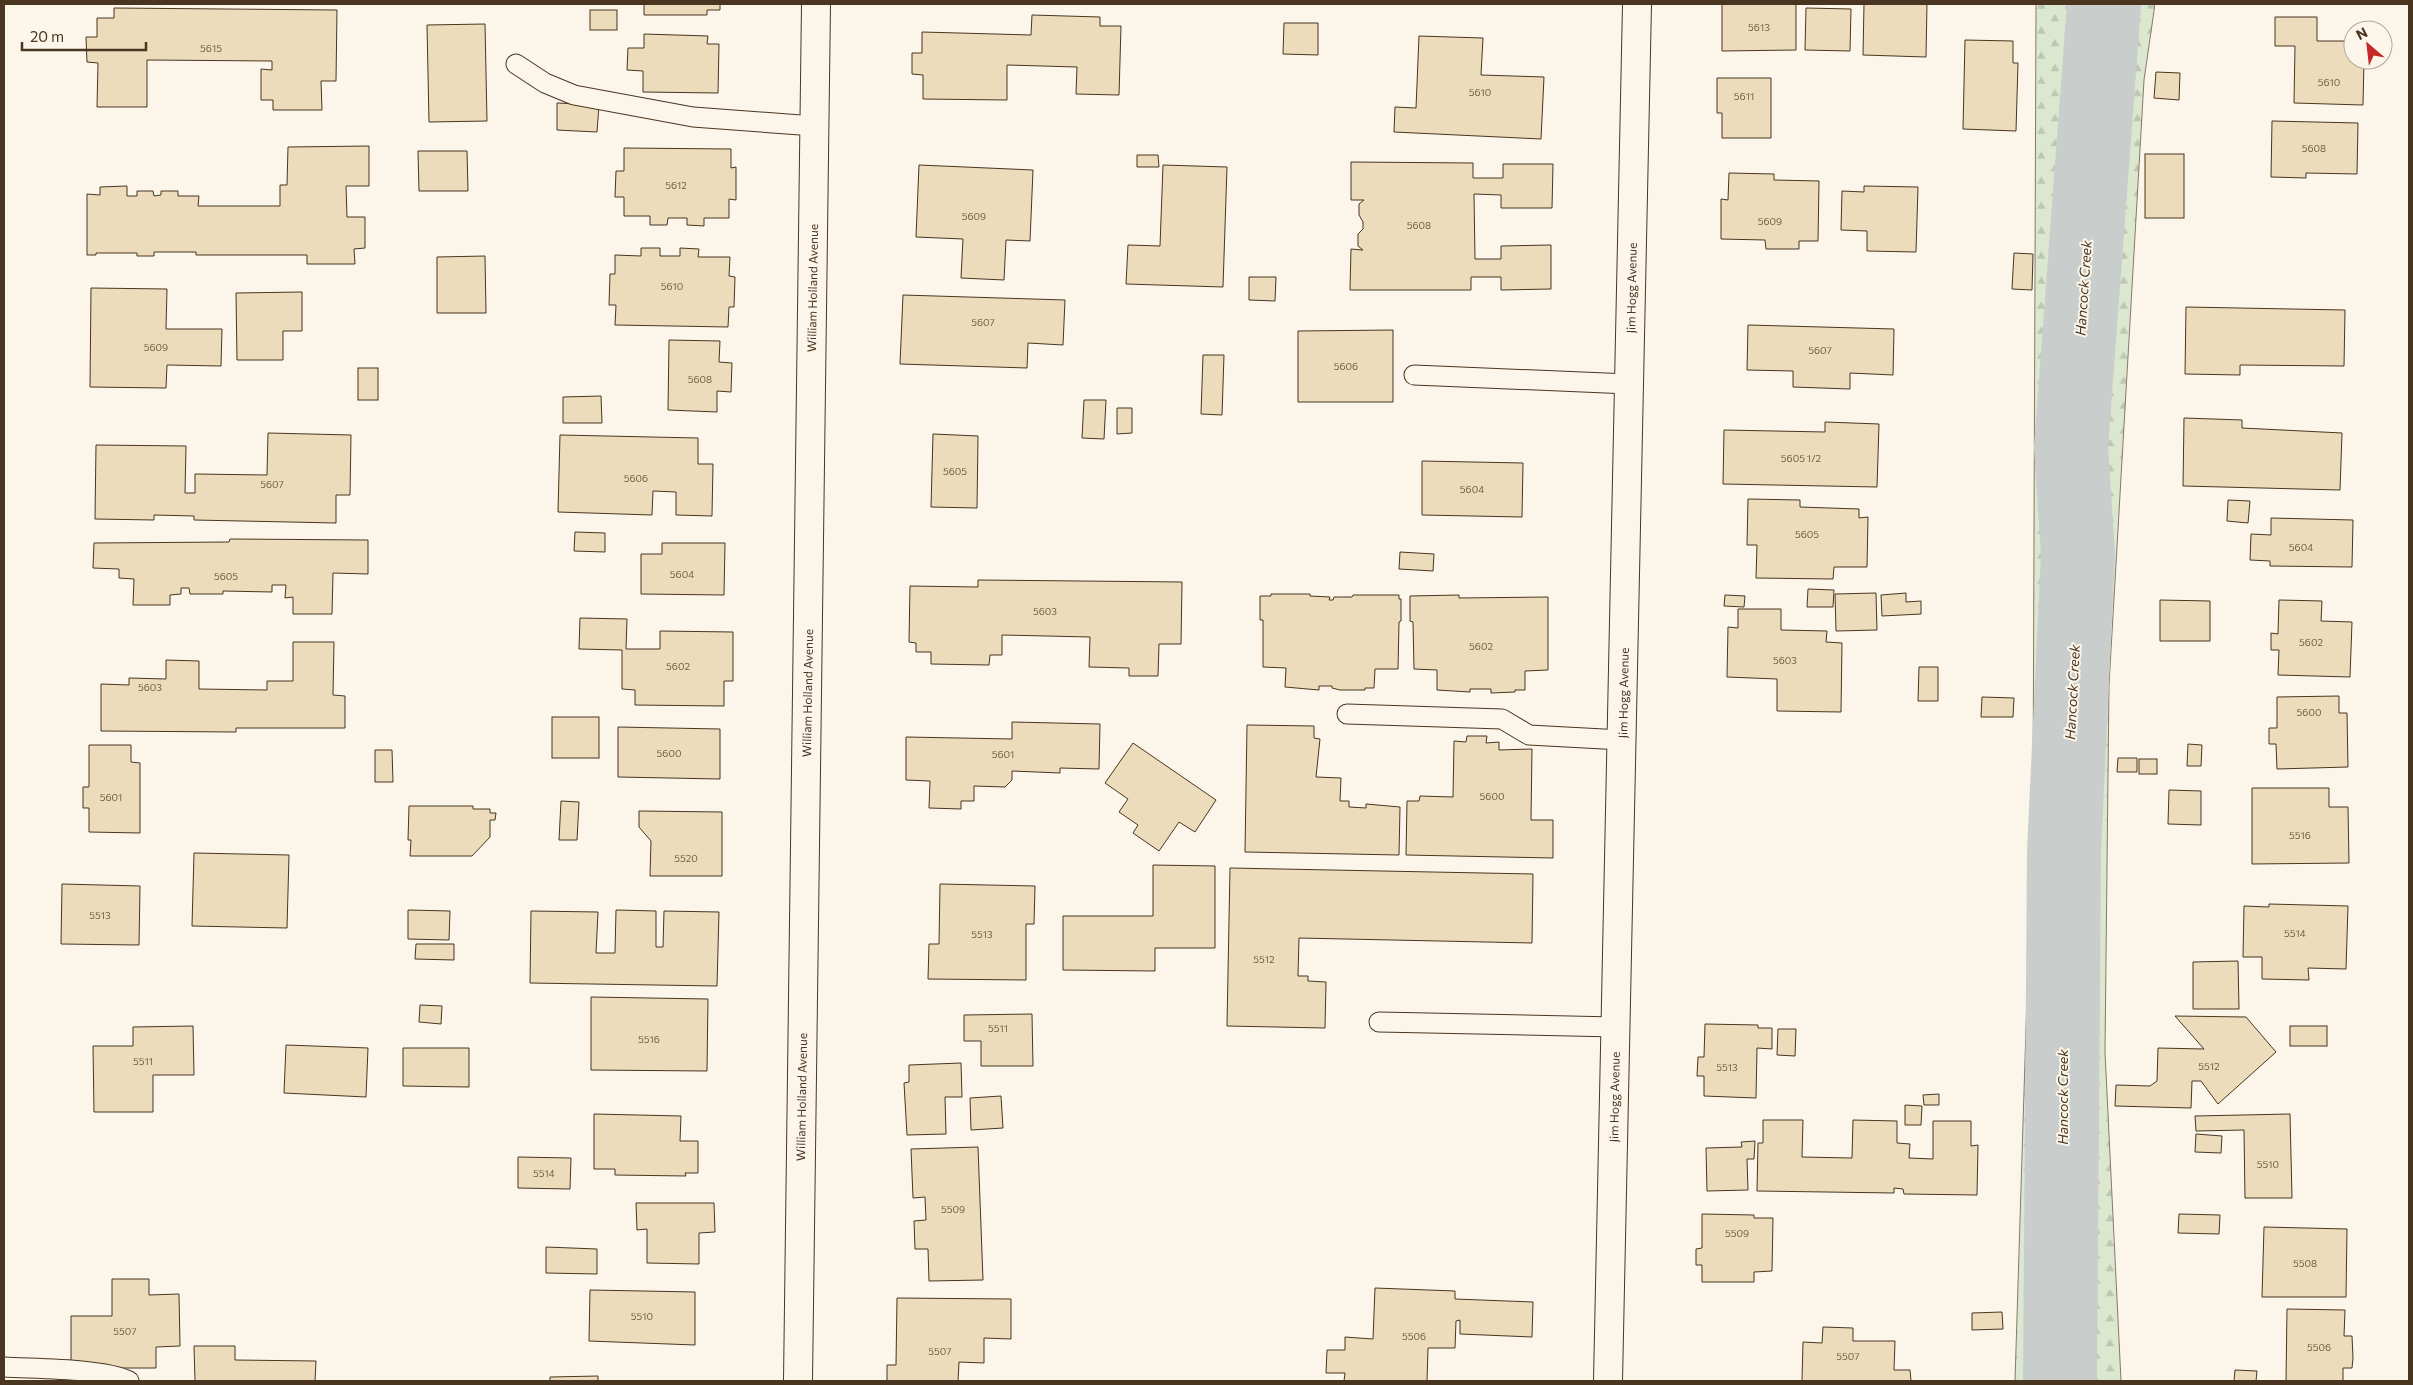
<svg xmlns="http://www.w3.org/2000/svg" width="2413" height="1385" viewBox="0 0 2413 1385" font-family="Commissioner,sans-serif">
  <defs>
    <pattern id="forest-firs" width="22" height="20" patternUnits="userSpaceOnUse" patternTransform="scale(1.25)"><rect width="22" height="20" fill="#dce7d0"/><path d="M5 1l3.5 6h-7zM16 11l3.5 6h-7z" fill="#bec7b2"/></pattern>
  </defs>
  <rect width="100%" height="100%" fill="#fbf6e9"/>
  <polygon fill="url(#forest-firs)" stroke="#887966" points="2036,4 2155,4 2144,80 2109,685 2105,1052 2121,1381 2015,1381 2033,803"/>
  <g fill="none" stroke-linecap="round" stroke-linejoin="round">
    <polyline stroke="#c9cecd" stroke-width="74" points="2060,1381 2064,852 2078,554 2071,447 2104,4"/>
  </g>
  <g fill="#ecdcbc" stroke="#4a3520">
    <polygon points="644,4 720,4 720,10 707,10 707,15 644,15"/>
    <polygon points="1722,4 1796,4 1796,50 1722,51"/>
    <polygon points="1864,4 1927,4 1926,57 1863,55"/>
    <polygon points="114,8 337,10 336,81 321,81 322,110 273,110 273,100 261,100 261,69 272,70 272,61 147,60 147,107 97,107 98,63 87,62 86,37 97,37 97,18 114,18"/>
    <polygon points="1806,8 1851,9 1850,51 1805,50"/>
    <rect x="590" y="10" width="27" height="20"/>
    <polygon points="1032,15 1100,17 1100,26 1121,26 1119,95 1076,94 1077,67 1007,65 1007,100 923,99 923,75 912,74 912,53 922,53 922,32 1031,35"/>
    <polygon points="2275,17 2317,17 2317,41 2353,41 2353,60 2364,60 2363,105 2294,103 2295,46 2275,46"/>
    <polygon points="1284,23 1318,23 1318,55 1283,54"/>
    <polygon points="485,24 487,121 429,122 427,25"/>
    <polygon points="644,34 708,36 707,44 719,44 718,93 643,92 643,71 627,70 628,48 644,48"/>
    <polygon points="1419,36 1483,38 1481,75 1544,77 1541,139 1394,132 1395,107 1416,108"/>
    <polygon points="1965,40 2013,41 2013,63 2018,63 2016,131 1963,129"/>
    <polygon points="2156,72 2180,73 2179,100 2154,98"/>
    <polygon points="1717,78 1771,78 1771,138 1722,138 1722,113 1717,113"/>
    <polygon points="557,103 599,105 597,132 557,130"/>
    <polygon points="2272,121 2358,123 2357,174 2306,173 2306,178 2271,177"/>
    <polygon points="369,146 369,186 346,186 347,217 365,217 365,248 354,249 355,264 307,264 307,255 196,255 196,252 154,252 154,256 137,256 137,253 96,253 96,255 87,255 87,194 100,195 100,187 127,186 127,196 137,196 137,191 153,191 154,196 161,195 161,191 178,191 178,196 199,196 198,206 280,206 280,185 287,185 288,147"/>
    <polygon points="624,148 731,149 731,168 736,167 736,200 729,199 729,218 704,218 704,226 687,225 687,218 668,218 667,225 650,225 650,216 624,216 624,197 615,197 616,171 624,171"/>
    <polygon points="418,151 467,151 468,191 419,191"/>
    <rect x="2145" y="154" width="39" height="64"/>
    <polygon points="1137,155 1158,155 1159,167 1137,167"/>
    <polygon points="1351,162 1473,163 1473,178 1503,178 1503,164 1553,164 1552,208 1501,208 1501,195 1474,194 1475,259 1501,259 1501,246 1551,245 1551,289 1501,290 1501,277 1471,277 1471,290 1350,290 1351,249 1363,250 1358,246 1358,234 1363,229 1363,222 1359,215 1359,204 1364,200 1351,200"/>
    <polygon points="919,165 1033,170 1030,241 1006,240 1004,280 961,278 963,239 916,237"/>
    <polygon points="1163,165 1227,167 1223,287 1126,284 1128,245 1160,246"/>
    <polygon points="1729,173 1774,174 1774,180 1819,181 1818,241 1799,241 1799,249 1766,249 1765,240 1721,239 1721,199 1728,200"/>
    <polygon points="1864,186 1918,187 1916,252 1867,251 1867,231 1841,230 1842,191 1864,192"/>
    <polygon points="641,248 660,248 660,256 680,256 680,248 699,249 698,257 730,257 729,276 735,277 734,307 729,307 728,327 615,325 616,305 609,305 610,274 615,274 615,255 641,256"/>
    <polygon points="2014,253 2033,254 2032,290 2012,289"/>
    <polygon points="485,256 486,313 437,313 437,257"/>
    <polygon points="1249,277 1276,277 1275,301 1249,300"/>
    <polygon points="91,288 167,289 166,329 222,329 221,366 167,365 166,388 90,387"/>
    <polygon points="302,292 302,331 283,331 283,360 237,360 236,293"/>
    <polygon points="903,295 1065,300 1063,345 1028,343 1027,368 900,364"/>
    <polygon points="2186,307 2345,310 2344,366 2240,365 2240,375 2185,374"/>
    <polygon points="1748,325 1894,329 1893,375 1850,373 1850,389 1793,387 1793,371 1747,370"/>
    <polygon points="1393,330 1393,402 1298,402 1298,331"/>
    <polygon points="669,340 720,341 719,362 732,363 731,392 717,391 717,412 668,410"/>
    <polygon points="1203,355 1224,355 1222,415 1201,414"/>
    <rect x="358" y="368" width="20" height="32"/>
    <polygon points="601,396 602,423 563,423 563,397"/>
    <polygon points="1084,400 1106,400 1104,439 1082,438"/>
    <polygon points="1117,408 1132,408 1132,433 1117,434"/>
    <polygon points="2184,418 2242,420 2242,428 2342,433 2340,490 2183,486"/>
    <polygon points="1825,422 1879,424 1877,487 1723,484 1724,430 1825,432"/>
    <polygon points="268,433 351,435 350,495 336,495 336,523 194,520 194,516 154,515 154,520 95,519 96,445 186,446 185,493 195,493 195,474 267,475"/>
    <polygon points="933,434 978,436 977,508 931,507"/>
    <polygon points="560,435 698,438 698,464 713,464 712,516 676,515 676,492 653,491 652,515 558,512"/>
    <polygon points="1422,461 1523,463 1522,517 1422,515"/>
    <polygon points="1748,499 1800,500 1800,507 1859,509 1859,518 1868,517 1867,567 1834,567 1833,579 1756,578 1757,545 1747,545"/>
    <polygon points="2228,500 2250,501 2248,523 2227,521"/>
    <polygon points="2271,518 2353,520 2352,567 2270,566 2270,561 2250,560 2251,534 2271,535"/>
    <polygon points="575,532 605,533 605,552 574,551"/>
    <polygon points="230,539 368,540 368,574 333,573 332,614 293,614 293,597 285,598 286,585 272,585 272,592 223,591 223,594 190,594 189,588 181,588 181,594 170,595 170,605 133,605 134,579 119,578 119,569 93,568 94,543 229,542"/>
    <polygon points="662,543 725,543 724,595 641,594 641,554 662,554"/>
    <polygon points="1400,552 1434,554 1433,571 1399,569"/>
    <polygon points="978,580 1182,582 1181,644 1159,644 1158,676 1129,676 1129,668 1089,667 1090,637 1002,635 1002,655 990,655 989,665 931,664 931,652 916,652 916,643 909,642 910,586 978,587"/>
    <polygon points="1808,589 1834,590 1833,607 1807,607"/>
    <polygon points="1876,593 1877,630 1836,631 1835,594"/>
    <polygon points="1906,593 1906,602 1921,601 1921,614 1882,616 1881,595"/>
    <polygon points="1271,594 1310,594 1310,596 1330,597 1329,600 1333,600 1334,597 1352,597 1353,595 1399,595 1399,599 1401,599 1401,621 1399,622 1398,669 1375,669 1374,688 1365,688 1365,690 1340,690 1332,688 1332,686 1319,686 1319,690 1285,687 1286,668 1263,667 1263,620 1260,620 1260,596 1271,596"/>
    <polygon points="1459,595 1459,598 1548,597 1548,670 1525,671 1525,690 1515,690 1515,692 1491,693 1491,689 1470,689 1470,692 1437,690 1437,670 1414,669 1413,622 1410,621 1410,596"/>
    <polygon points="1725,595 1745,596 1744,607 1724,606"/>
    <polygon points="2160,600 2210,601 2210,641 2160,641"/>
    <polygon points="2279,600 2322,601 2321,621 2352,622 2350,677 2278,675 2279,650 2271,650 2271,633 2278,634"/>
    <polygon points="1738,609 1781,609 1781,630 1827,631 1826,642 1842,643 1841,712 1777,711 1777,679 1727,677 1728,627 1738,628"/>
    <polygon points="580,618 627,619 626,649 660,649 660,631 733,632 733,681 724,681 724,706 635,705 635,690 622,689 622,650 579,649"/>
    <polygon points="293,642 334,642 333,695 345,696 345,728 236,728 236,732 101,731 101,684 129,685 129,678 166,679 166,660 199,661 199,689 267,690 267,681 293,681"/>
    <polygon points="1919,667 1938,667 1938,701 1918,701"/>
    <polygon points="2339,696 2339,713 2347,713 2348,767 2277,769 2276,744 2269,744 2269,728 2277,728 2277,697"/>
    <polygon points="1982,697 2014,698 2013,717 1981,717"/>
    <rect x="552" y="717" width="47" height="41"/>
    <polygon points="1012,722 1100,724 1099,769 1060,768 1060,773 1012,771 1012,780 1005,787 974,786 974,801 961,801 961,809 929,808 930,781 906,780 906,737 1012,739"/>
    <polygon points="1247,725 1314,726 1314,738 1320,739 1316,777 1341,778 1340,801 1349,801 1349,807 1366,808 1366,804 1400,807 1399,855 1245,852"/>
    <polygon points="618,727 720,729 720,779 618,777"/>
    <polygon points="1467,736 1487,736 1486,743 1499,742 1499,750 1532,749 1531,820 1553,820 1553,858 1406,855 1407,801 1419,801 1420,796 1453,797 1454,741 1466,742"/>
    <polygon points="1133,743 1216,800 1195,832 1179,822 1159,851 1133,833 1138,825 1119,812 1128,799 1105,783"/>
    <polygon points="2188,744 2202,745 2201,766 2187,766"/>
    <polygon points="89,745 131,745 131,762 140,763 140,833 89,832 89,808 83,808 83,787 89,787"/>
    <polygon points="375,750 392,750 393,782 375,782"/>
    <polygon points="2118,758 2137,758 2137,772 2117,772"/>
    <rect x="2139" y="759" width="18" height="15"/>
    <polygon points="2252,788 2329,788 2329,807 2348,807 2349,863 2252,864"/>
    <polygon points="2169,790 2201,791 2201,825 2168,824"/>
    <polygon points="561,801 579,802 577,840 559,840"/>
    <polygon points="409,806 473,806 473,809 490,809 490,813 496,813 495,820 490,820 490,837 472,856 410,856 411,840 408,840"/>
    <polygon points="639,811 722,812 722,876 650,876 651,841 639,827"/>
    <polygon points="194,853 289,855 287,928 192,926"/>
    <polygon points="1153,865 1215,866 1215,948 1155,948 1155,971 1063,970 1063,916 1153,916"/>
    <polygon points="1230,868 1533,874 1532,943 1299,938 1298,976 1308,976 1308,981 1326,982 1325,1028 1227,1026"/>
    <polygon points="62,884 140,886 139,945 61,944"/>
    <polygon points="940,884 1035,886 1034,924 1026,924 1026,980 928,979 929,944 939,944"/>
    <polygon points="2269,904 2348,906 2346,969 2308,968 2309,980 2262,979 2262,957 2243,957 2244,906 2269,907"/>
    <polygon points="408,910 450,911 449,940 408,939"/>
    <polygon points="616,910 656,911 656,947 663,947 664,911 719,912 717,986 530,983 531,911 598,912 596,953 615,953"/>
    <polygon points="416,944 454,944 454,960 415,959"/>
    <polygon points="2238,961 2239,1009 2193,1009 2193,962"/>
    <polygon points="591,997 708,999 707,1071 591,1070"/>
    <polygon points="420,1005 442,1006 441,1024 419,1022"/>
    <polygon points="1032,1014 1033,1066 981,1066 981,1041 964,1041 964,1015"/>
    <polygon points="2175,1016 2246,1017 2276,1052 2218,1104 2201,1081 2192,1081 2191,1108 2115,1106 2116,1085 2150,1086 2157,1081 2158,1048 2204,1049"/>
    <polygon points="1705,1024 1758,1025 1758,1028 1772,1028 1772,1049 1757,1048 1756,1098 1704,1096 1704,1076 1697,1076 1698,1057 1704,1057"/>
    <polygon points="193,1026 194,1075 153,1075 153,1112 94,1112 93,1046 133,1046 133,1027"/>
    <rect x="2290" y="1026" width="37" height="20"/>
    <polygon points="1778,1029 1796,1029 1795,1056 1777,1055"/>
    <polygon points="286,1045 368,1048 366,1097 284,1093"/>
    <polygon points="403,1048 469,1048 469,1087 403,1086"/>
    <polygon points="961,1063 962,1097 945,1097 946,1134 907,1135 904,1083 909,1082 909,1065"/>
    <polygon points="1939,1094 1939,1105 1924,1105 1923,1095"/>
    <polygon points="1001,1096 1003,1128 971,1130 970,1098"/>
    <polygon points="1905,1105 1922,1106 1921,1125 1905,1125"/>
    <polygon points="594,1114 681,1116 680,1141 698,1141 698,1173 685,1173 686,1176 615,1175 615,1169 594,1169"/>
    <polygon points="2290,1114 2292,1198 2245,1198 2244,1130 2196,1131 2195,1116"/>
    <polygon points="1763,1120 1803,1120 1802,1157 1852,1158 1853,1120 1897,1121 1897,1143 1910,1144 1909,1158 1933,1159 1933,1121 1971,1121 1971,1146 1978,1145 1977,1195 1904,1194 1903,1189 1894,1188 1894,1193 1757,1191 1758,1143 1763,1143"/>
    <polygon points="2196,1134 2222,1136 2221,1153 2195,1152"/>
    <polygon points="1755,1141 1754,1159 1747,1159 1748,1190 1707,1191 1706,1148 1742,1147 1741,1142"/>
    <polygon points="978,1147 983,1280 929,1281 928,1249 915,1249 914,1221 926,1220 925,1197 913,1198 911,1149"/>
    <polygon points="518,1157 571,1158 570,1189 518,1188"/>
    <polygon points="636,1203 714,1203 715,1232 699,1233 699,1264 647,1263 647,1229 637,1230"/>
    <polygon points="1702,1214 1754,1215 1754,1218 1773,1218 1772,1271 1754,1272 1754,1282 1702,1282 1702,1265 1696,1265 1696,1249 1702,1248"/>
    <polygon points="2179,1214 2220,1215 2219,1234 2178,1233"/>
    <polygon points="2264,1227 2347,1229 2346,1297 2262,1297"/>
    <polygon points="546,1247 597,1249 597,1274 546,1273"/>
    <polygon points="112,1279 149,1279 149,1295 179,1294 180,1346 156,1347 156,1368 71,1368 71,1316 112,1316"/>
    <polygon points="1375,1288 1455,1291 1455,1299 1533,1302 1532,1337 1460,1334 1460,1320 1456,1321 1455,1348 1428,1348 1427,1381 1344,1381 1345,1373 1326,1373 1327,1350 1345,1350 1345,1337 1373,1339"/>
    <polygon points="590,1290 695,1292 695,1345 589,1341"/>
    <polygon points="897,1298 1011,1299 1011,1339 984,1338 984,1363 959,1362 958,1381 887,1381 887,1365 896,1365"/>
    <polygon points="2287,1309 2345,1310 2344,1336 2352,1336 2353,1358 2352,1368 2343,1368 2343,1381 2286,1381"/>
    <polygon points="2002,1312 2003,1329 1972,1330 1972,1313"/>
    <polygon points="1823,1327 1853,1328 1853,1341 1895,1341 1894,1370 1910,1370 1911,1381 1802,1381 1803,1342 1822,1343"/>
    <polygon points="194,1346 235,1346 235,1360 316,1361 315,1381 195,1381"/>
    <polygon points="2235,1370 2257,1371 2256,1381 2234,1381"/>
    <polygon points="598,1376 598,1381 550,1381 550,1377"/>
  </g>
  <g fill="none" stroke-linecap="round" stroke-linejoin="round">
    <defs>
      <g id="lane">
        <polyline points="516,64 545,83 574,95 693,117 814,126"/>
        <polyline points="1414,375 1629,384"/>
        <polyline points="1347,714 1502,719 1529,735 1622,740"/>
        <polyline points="1379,1022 1616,1027"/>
        <path d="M4 1367C35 1369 103 1368 129 1381"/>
      </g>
      <g id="street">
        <polyline points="798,1381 816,4"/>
        <polyline points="1608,1381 1637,4"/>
      </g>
    </defs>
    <use href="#lane" stroke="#4a3520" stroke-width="21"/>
    <use href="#street" stroke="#4a3520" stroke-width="30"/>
    <use href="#lane" stroke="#fbf6e9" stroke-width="19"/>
    <use href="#street" stroke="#fbf6e9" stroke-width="28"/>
  </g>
  <g text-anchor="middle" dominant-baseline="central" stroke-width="4" stroke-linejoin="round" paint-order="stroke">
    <g font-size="10" fill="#725f47">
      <text x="1759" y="27">5613</text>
      <text x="211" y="48">5615</text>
      <text x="2329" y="82">5610</text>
      <text x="1480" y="92">5610</text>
      <text x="1744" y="96">5611</text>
      <text x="2314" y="148">5608</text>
      <text x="676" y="185">5612</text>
      <text x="974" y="216">5609</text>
      <text x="1770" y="221">5609</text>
      <text x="1419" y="225">5608</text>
      <text x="672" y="286">5610</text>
      <text x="983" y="322">5607</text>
      <text x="156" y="347">5609</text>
      <text x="1820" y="350">5607</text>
      <text x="1346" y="366">5606</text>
      <text x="700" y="379">5608</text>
      <text x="1801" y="458">5605 1/2</text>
      <text x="955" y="471">5605</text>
      <text x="636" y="478">5606</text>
      <text x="272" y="484">5607</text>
      <text x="1472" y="489">5604</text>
      <text x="1807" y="534">5605</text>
      <text x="2301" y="547">5604</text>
      <text x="682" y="574">5604</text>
      <text x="226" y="576">5605</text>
      <text x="1045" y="611">5603</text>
      <text x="2311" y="642">5602</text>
      <text x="1481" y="646">5602</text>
      <text x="1785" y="660">5603</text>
      <text x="678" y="666">5602</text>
      <text x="150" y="687">5603</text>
      <text x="2309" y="712">5600</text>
      <text x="669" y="753">5600</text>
      <text x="1003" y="754">5601</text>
      <text x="1492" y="796">5600</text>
      <text x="111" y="797">5601</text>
      <text x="2300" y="835">5516</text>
      <text x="686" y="858">5520</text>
      <text x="100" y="915">5513</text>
      <text x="2295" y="933">5514</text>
      <text x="982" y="934">5513</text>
      <text x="1264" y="959">5512</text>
      <text x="998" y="1028">5511</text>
      <text x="649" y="1039">5516</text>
      <text x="143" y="1061">5511</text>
      <text x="2209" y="1066">5512</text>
      <text x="1727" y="1067">5513</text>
      <text x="2268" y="1164">5510</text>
      <text x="544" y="1173">5514</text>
      <text x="953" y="1209">5509</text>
      <text x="1737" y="1233">5509</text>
      <text x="2305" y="1263">5508</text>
      <text x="642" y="1316">5510</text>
      <text x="125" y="1331">5507</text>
      <text x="1414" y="1336">5506</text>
      <text x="2319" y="1347">5506</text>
      <text x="940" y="1351">5507</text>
      <text x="1848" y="1356">5507</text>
    </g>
    <g font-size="12" fill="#4a3520" stroke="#fbf6e9">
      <text transform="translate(812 288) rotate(-89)">William Holland Avenue</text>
      <text transform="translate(1631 288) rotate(-89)">Jim Hogg Avenue</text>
      <text transform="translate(807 693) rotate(-89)">William Holland Avenue</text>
      <text transform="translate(1623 693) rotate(-89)">Jim Hogg Avenue</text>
      <text transform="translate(801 1097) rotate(-89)">William Holland Avenue</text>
      <text transform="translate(1614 1097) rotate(-89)">Jim Hogg Avenue</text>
    </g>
    <g font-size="14" font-style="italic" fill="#4a3520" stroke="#fbf6e9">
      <text transform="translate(2083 288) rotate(-86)">Hancock Creek</text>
      <text transform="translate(2072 692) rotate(-87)">Hancock Creek</text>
      <text transform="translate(2062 1097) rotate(-90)">Hancock Creek</text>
    </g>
  </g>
  <rect width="2413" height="1385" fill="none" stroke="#4a3520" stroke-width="10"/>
  <g transform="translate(2368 45) rotate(332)"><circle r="24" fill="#fbf6e9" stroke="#b4a999"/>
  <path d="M0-4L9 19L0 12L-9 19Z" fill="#c62828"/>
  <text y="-8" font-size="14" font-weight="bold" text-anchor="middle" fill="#4a3520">N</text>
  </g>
  <path d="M22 42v8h124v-8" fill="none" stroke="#4a3520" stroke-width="2.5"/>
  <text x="30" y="42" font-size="15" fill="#4a3520" stroke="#fbf6e9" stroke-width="4" paint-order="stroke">20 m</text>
</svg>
